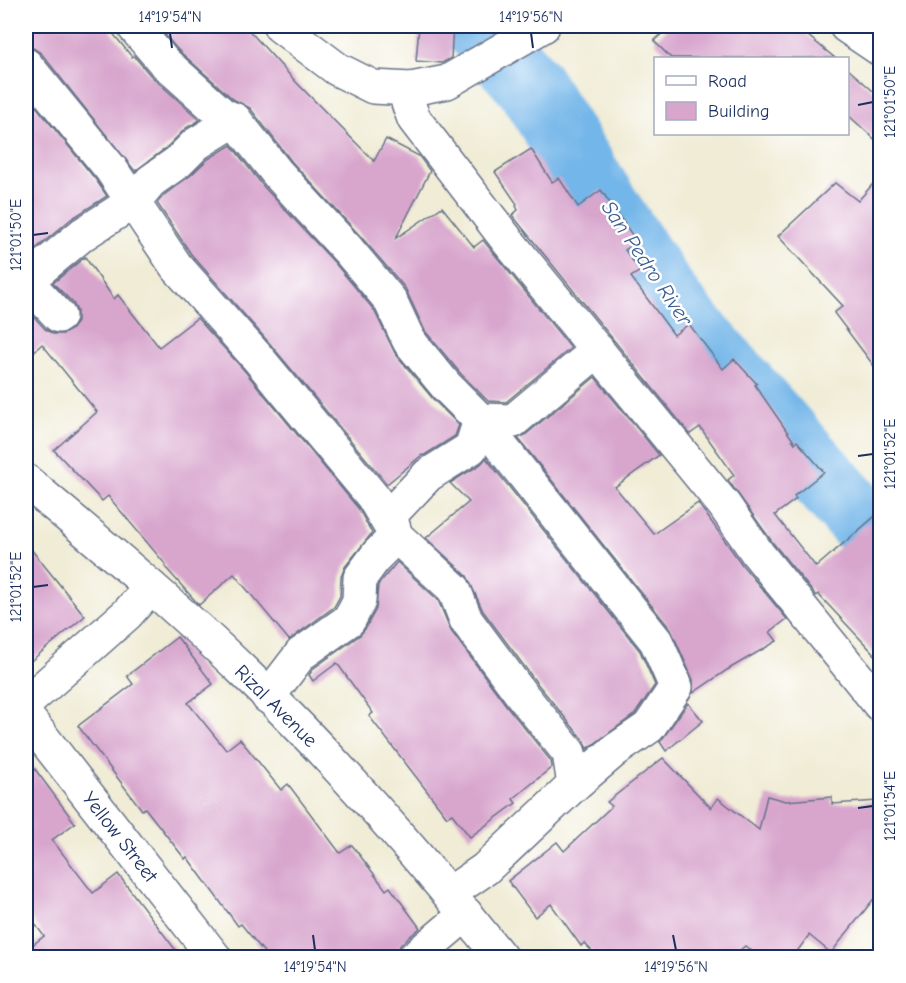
<svg xmlns="http://www.w3.org/2000/svg" width="906" height="983" viewBox="0 0 906 983" font-family="'Comic Neue',sans-serif">
  <rect width="100%" height="100%" fill="#fff"/>
  <filter id="ink" filterUnits="userSpaceOnUse"><feTurbulence type="fractalNoise" baseFrequency=".0167" numOctaves="2"/><feDisplacementMap in="SourceGraphic" scale="12" xChannelSelector="R" yChannelSelector="G"/><feConvolveMatrix kernelMatrix="1 2 1 2 8 2 1 2 1" color-interpolation-filters="sRGB"/></filter>
  <filter id="wash" filterUnits="userSpaceOnUse"><feTurbulence type="fractalNoise" baseFrequency=".008" numOctaves="4" result="noise"/><feDisplacementMap in="SourceGraphic" scale="24" xChannelSelector="R" yChannelSelector="G"/><feGaussianBlur stdDeviation="1.35" result="paint"/><feColorMatrix in="noise" values="0 0 0 0 0 0 0 0 0 0 0 0 0 0 0 0 0 1.4 0 .05"/><feComposite in="paint" operator="in"/></filter>
  <g filter="url(#wash)">
    <rect width="100%" height="100%" fill="#f0ecd6"/>
    <g fill="none" stroke-linecap="round" stroke-linejoin="round">
      <polyline stroke="#73b6e9" stroke-width="69" points="477,26 529,84 607,209 672,307 880,542"/>
    </g>
    <g id="blocks">
      <g fill="#d8a6cd">
        <polygon points="26,26 107,26 132,57 134,56 151,76 200,120 186,128 166,148 135,171 41,53 33,48 26,47"/>
        <polygon points="166,26 245,26 296,82 374,161 386,139 419,156 430,171 396,238 442,207 474,247 483,240 571,348 506,402 488,401 461,374 425,331 405,288 362,238 292,162 250,108 233,99 177,49 161,30"/>
        <polygon points="419,26 453,26 451,58 442,63 416,61"/>
        <polygon points="670,26 796,26 835,58 671,58 654,41"/>
        <polygon points="848,69 880,97 880,144 848,115"/>
        <polygon points="26,94 96,180 107,196 71,219 26,257"/>
        <polygon points="231,145 264,187 334,262 374,310 395,353 433,399 459,425 455,436 423,456 422,455 387,484 271,345 191,254 157,203 164,195 191,175 208,159"/>
        <polygon points="531,149 552,182 559,178 578,207 601,190 637,242 625,250 640,271 631,277 674,335 689,324 723,369 734,359 757,384 755,385 795,443 797,441 824,472 794,496 796,499 775,515 816,567 880,512 880,660 818,594 816,596 773,543 728,480 734,475 700,427 690,434 512,215 518,210 516,206 517,204 495,172"/>
        <polygon points="880,176 880,374 834,313 843,306 778,236 835,183 858,201"/>
        <polygon points="85,257 114,299 118,295 159,347 197,318 243,369 358,508 372,533 345,567 341,577 340,596 334,607 289,640 234,574 199,605 165,567 166,565 108,496 102,501 54,450 97,412 42,344 26,359 26,308 45,329 53,334 63,334 71,330 77,322 77,311 73,303 53,283"/>
        <polygon points="595,377 659,455 615,487 654,534 698,503 743,566 787,619 770,632 777,641 727,670 693,693 693,680 671,630 518,438 525,435"/>
        <polygon points="486,458 640,651 655,685 635,714 587,749 584,741 536,682 483,611 467,576 426,538 469,502 450,483 481,464"/>
        <polygon points="26,543 85,616 26,665"/>
        <polygon points="397,562 438,600 451,631 506,705 551,761 552,767 513,799 516,803 470,837 452,814 447,817 369,716 373,713 337,663 313,681 309,675 314,668 360,635 365,629 376,609 378,585"/>
        <polygon points="177,637 213,684 188,703 226,750 240,739 281,790 288,784 340,853 352,845 386,890 390,887 420,928 401,944 397,951 396,957 268,957 241,924 238,926 187,857 185,859 145,808 142,810 78,726 133,684 127,676"/>
        <polygon points="688,703 703,721 666,751 660,742"/>
        <polygon points="26,757 75,823 52,840 93,893 118,874 181,957 26,957 26,950 44,936 26,912"/>
        <polygon points="663,758 711,808 718,798 759,830 767,796 786,801 832,797 832,804 878,801 880,837 880,891 831,953 809,935 793,957 760,957 745,946 732,957 598,957 584,943 581,946 551,904 535,917 508,881 557,842 564,851 612,806 607,802"/>
      </g>
    </g>
  </g>
  <g filter="url(#ink)">
    <use href="#blocks" fill-opacity="0" stroke="#667188" stroke-width="1.5"/>
    <g fill="none" stroke-linecap="round" stroke-linejoin="round">
      <defs>
        <g id="street">
          <polyline points="139,26 135,28 164,62 223,115 235,120 196,144 178,162 151,181 133,202 176,266 257,357 373,497 396,536 454,589 466,620 521,694 569,753 574,785 485,869 450,893"/>
          <polyline points="26,65 111,169 133,202 83,234 26,281"/>
          <polyline points="411,89 408,103 414,119 507,240 724,505 758,554 880,705"/>
          <polyline points="235,120 278,174 348,250 390,300 409,341 447,387 480,420 656,641 676,687 649,727 614,751 574,785"/>
          <polyline points="26,281 59,316"/>
          <polyline points="268,697 301,654 349,620 359,601 360,578 377,555 396,536 390,515 428,475 471,448 480,420 513,421 598,350"/>
          <polyline points="26,703 127,614 151,587"/>
          <polyline points="26,716 215,958"/>
          <polyline points="414,958 466,914"/>
        </g>
        <g id="secondary">
          <polyline points="280,26 337,69 373,87 411,89 447,82 543,26"/>
          <polyline points="846,26 880,49"/>
          <path d="M26 481C100 543 175 605 245 673 337 761 421 858 501 958"/>
        </g>
      </defs>
      <use href="#street" stroke="#667188" stroke-width="36"/>
      <use href="#secondary" stroke="#667188" stroke-width="36"/>
      <use href="#street" stroke="#fff" stroke-width="33"/>
      <use href="#secondary" stroke="#fff" stroke-width="33"/>
    </g>
  </g>
  <path fill="none" stroke="#1b2f5e" stroke-width="2" d="M170 33 172 48M531 33 533 48M858 105 873 102M33 235 48 233M858 456 873 454M33 587 48 585M858 808 873 806M313 935 315 950M673 935 676 950"/>
  <g text-anchor="middle" dominant-baseline="central" stroke-width="5" stroke-linejoin="round" paint-order="stroke">
    <g font-size="20" fill="#1b2f5e" stroke="#fff">
      <text transform="translate(276 706) rotate(45)">Rizal Avenue</text>
      <text transform="translate(120 837) rotate(52)">Yellow Street</text>
    </g>
    <g font-size="21" font-style="italic" fill="#3a5e8f" stroke="#fff">
      <text transform="translate(647 263) rotate(56)">San Pedro River</text>
    </g>
  </g>
  <rect width="906" height="983" fill="none" stroke="#fff" stroke-width="66"/>
  <rect x="654" y="57" width="195" height="78" fill="#ffffff" stroke="#a4acbf" stroke-width="1.5"/>
  <rect x="666" y="76" width="30" height="9" fill="#ffffff" stroke="#a4acbf" stroke-width="1.5"/>
  <text x="708" y="87" font-size="18" fill="#1b2f5e">Road</text>
  <rect x="666" y="102" width="30" height="18" fill="#d8a6cd" stroke="#a4acbf" stroke-width="1.5"/>
  <text x="708" y="117" font-size="18" fill="#1b2f5e">Building</text>
  <rect x="33" y="33" width="840" height="917" fill="none" stroke="#1b2f5e" stroke-width="2"/>
  <g font-size="15" text-anchor="middle" fill="#1b2f5e">
    <text x="170" y="22">14°19'54"N</text>
    <text x="531" y="22">14°19'56"N</text>
    <text transform="translate(890 102) rotate(-90)" y="5">121°01'50"E</text>
    <text transform="translate(16 235) rotate(-90)" y="5">121°01'50"E</text>
    <text transform="translate(890 454) rotate(-90)" y="5">121°01'52"E</text>
    <text transform="translate(16 587) rotate(-90)" y="5">121°01'52"E</text>
    <text transform="translate(890 806) rotate(-90)" y="5">121°01'54"E</text>
    <text x="315" y="972">14°19'54"N</text>
    <text x="676" y="972">14°19'56"N</text>
  </g>
</svg>
